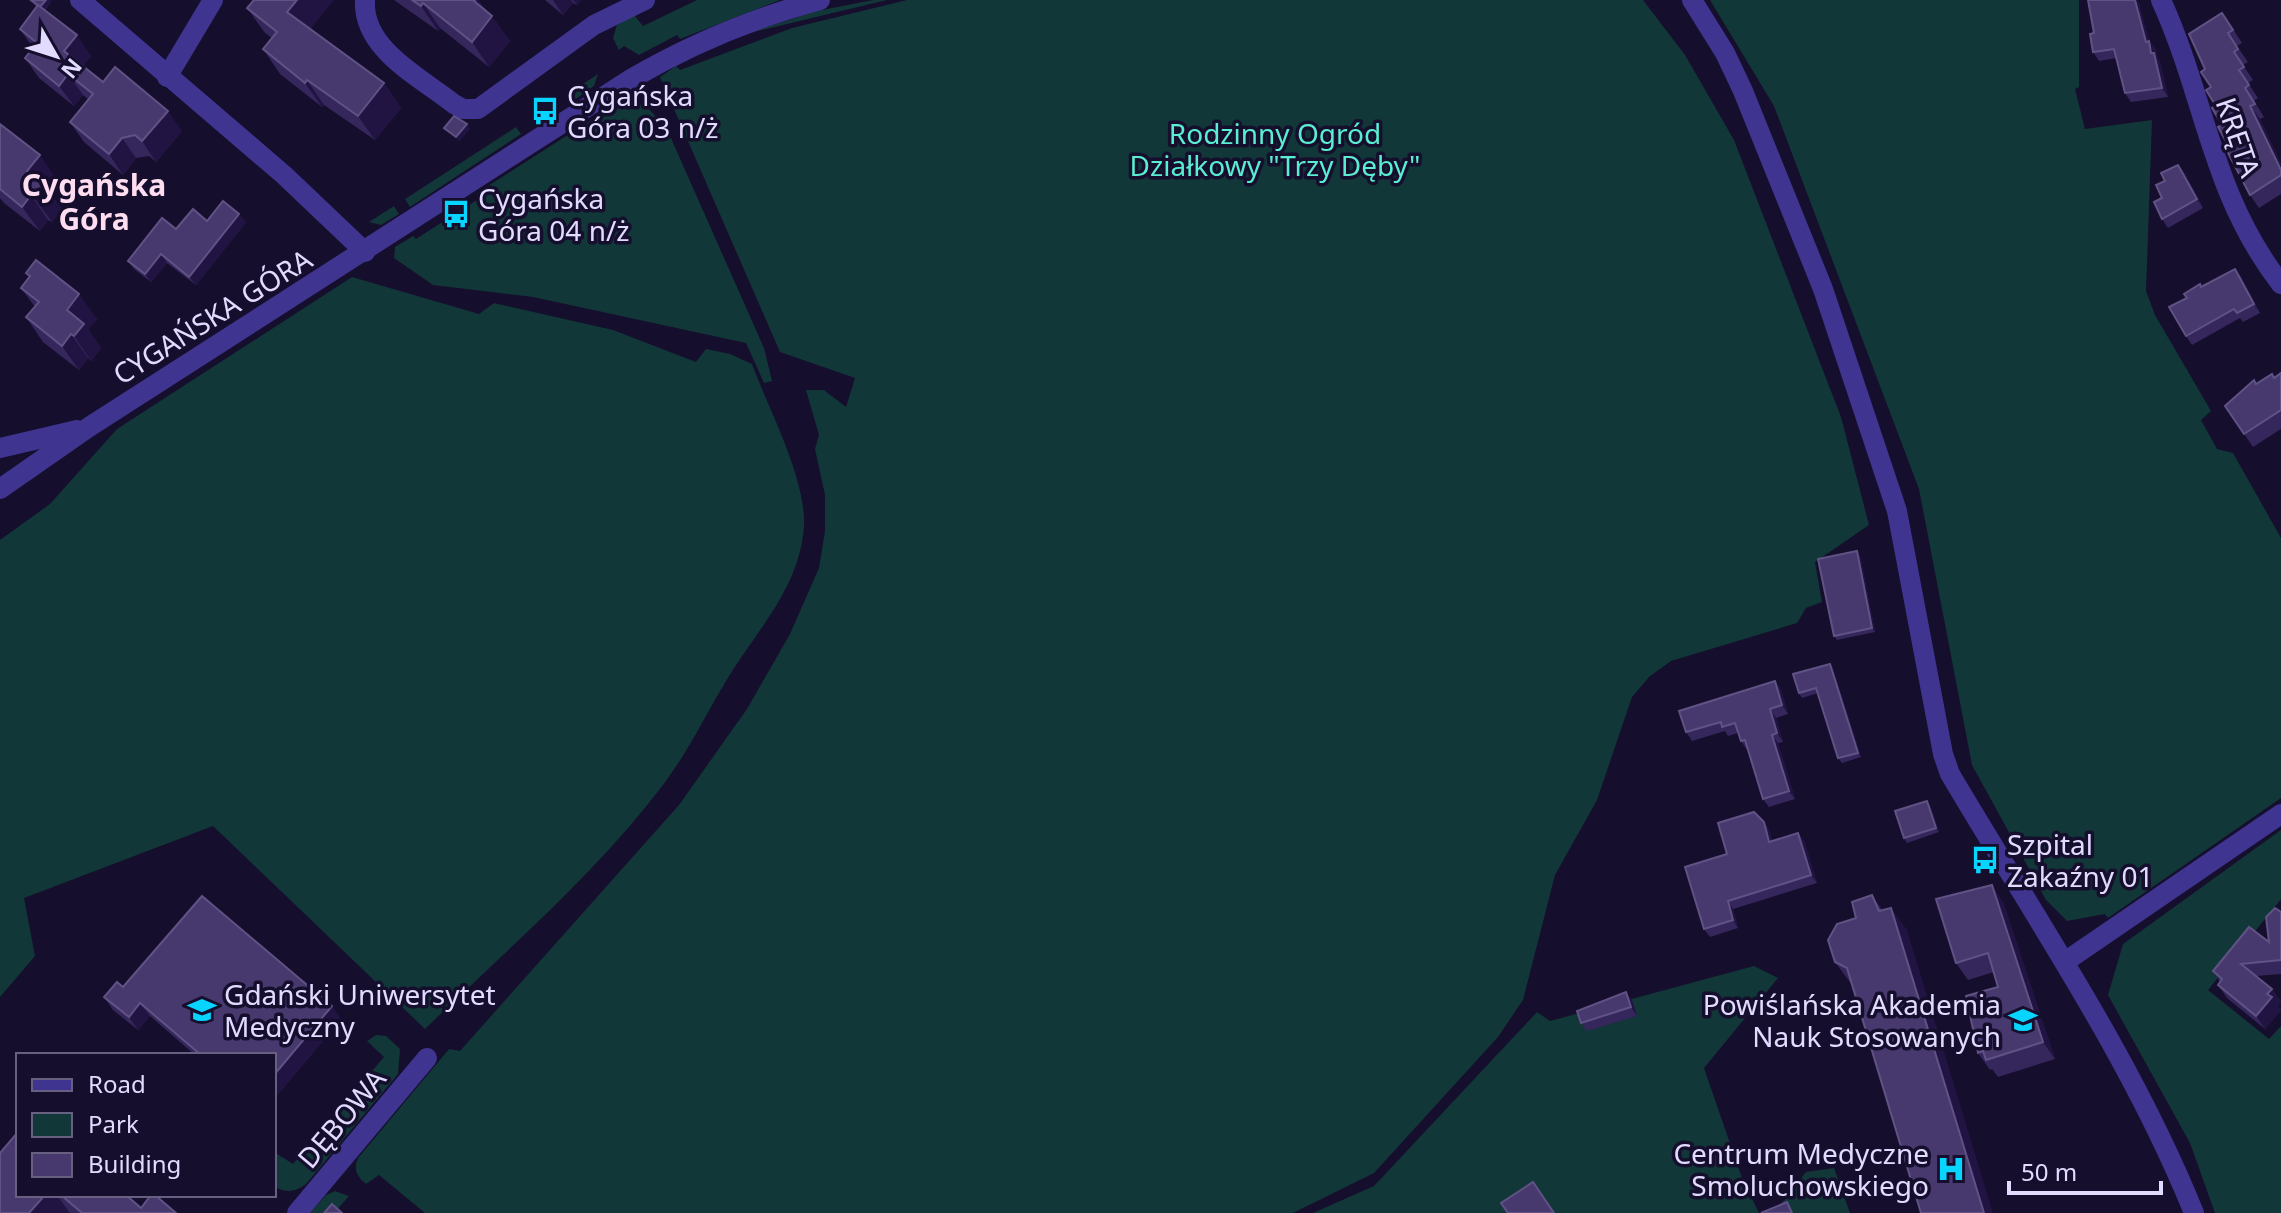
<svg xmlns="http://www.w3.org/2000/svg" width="2281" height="1213" viewBox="0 0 2281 1213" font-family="'Noto Sans',sans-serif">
  <rect width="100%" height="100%" fill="#160e2d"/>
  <g fill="#113738">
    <polygon points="697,0 780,0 680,39 677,35 639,55 624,46 619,50 613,38 617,25 634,15 643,26"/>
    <polygon points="873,0 887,0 745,34 817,11"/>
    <path d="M907 0H1643L1685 55 1734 140 1841 417 1869 525 1815 562 1822 602 1806 608 1797 623 1671 661 1649 677 1632 697 1597 800 1555 875 1523 1000 1498 1037 1374 1173 1293 1213H425L379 1175 366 1184C357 1177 353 1169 358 1158L449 1049 460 1051 679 805 747 709 790 634 819 568 825 531V495L815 449 819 435 806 390H824L846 407 855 378 780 352 660 77 676 66 680 70 792 28Z"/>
    <polygon points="1710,0 2079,0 2079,87 2075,89 2085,129 2152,120 2146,291 2155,315 2211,411 2201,420 2217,449 2233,453 2281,538 2281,798 2108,918 2105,914 2067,921 2046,900 1972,765 1919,489 1774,106"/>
    <polygon points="598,74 594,86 573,101 568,94"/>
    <path d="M624 99C649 103 656 116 670 136L764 348 772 381 764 383 746 343 533 297 433 285 394 258 395 247 413 236 416 239 480 198 477 193Z"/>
    <polygon points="516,127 521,134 410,207 405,199"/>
    <polygon points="394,206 399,214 381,225 369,222"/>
    <path d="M352 277 479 314 494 303 613 330 696 362 706 349 730 354 752 364C769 410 806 478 804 526 800 588 756 631 726 681 705 716 688 752 663 785 595 875 505 951 425 1029L213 826 24 898 35 956 0 997V540L50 504 117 429Z"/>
    <polygon points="2281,830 2281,899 2208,990 2269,1039 2281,1026 2281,1213 2215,1213 2190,1143 2108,995 2123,944"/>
    <polygon points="1754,966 1778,978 1704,1068 1742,1178 1759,1213 1313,1213 1374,1186 1537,1012 1550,1021"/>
    <path d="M376 1035 386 1036 400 1049 398 1074 306 1184C296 1192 285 1194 274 1186V1152L293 1164 384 1057 367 1041Z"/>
    <polygon points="1834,1168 1850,1213 1765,1213 1781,1204 1806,1172"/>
    <polygon points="335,1191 349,1196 334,1213 310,1213 326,1195"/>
  </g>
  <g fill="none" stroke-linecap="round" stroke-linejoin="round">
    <g stroke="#3f3591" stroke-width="20">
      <polyline points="80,0 284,175 365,252"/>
      <path d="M365 0C362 49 420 77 454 104L463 109H478L594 25 645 0"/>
      <path d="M2161 0C2206 99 2211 194 2281 284"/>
      <polyline points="167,77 213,0"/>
      <polyline points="2066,961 2281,814"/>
      <polyline points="297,1213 427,1058"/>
    </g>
    <g stroke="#3f3591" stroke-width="20">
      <path d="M1692 0 1725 53 1743 91 1823 289 1897 511 1943 754 1950 774C2035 918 2131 1057 2194 1213"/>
      <polyline points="0,448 77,430"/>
      <path d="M0 489 89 427 631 79C691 44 753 18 820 0"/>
    </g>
  </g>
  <g fill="#35265c">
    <polygon points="29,0 50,0 51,2 45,10 91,56 83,66 103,82 182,131 156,162 149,156 136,158 123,175 84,142 70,122 88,99 83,95 74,106 39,78 25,58 33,48 20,29 37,7"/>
    <polygon points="394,0 478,0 510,41 489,67 440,28 438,31"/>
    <polygon points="545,0 581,0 577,5 573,3 563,15"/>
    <polygon points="2088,0 2136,0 2139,4 2149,41 2156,50 2157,56 2160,62 2168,97 2131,102 2125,93 2116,58 2099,61 2093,52 2094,33"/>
    <polygon points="247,8 310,30 384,83 401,108 375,140 324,105 322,107 280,74 263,49 272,38 265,33"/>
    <polygon points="2231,26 2242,43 2237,46 2248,62 2243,65 2253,80 2248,83 2258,98 2254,101 2264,117 2260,119 2281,164 2281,194 2259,208 2250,195 2227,143 2205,69"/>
    <polygon points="0,124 57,180 49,191 62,209 52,222 48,220 40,231 4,203 0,198"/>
    <polygon points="2178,165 2185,174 2203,208 2168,228 2162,219 2162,198 2165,181"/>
    <polygon points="207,221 246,222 196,285 167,263 151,282 134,269 128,261 176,229"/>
    <polygon points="2235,269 2241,277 2260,313 2243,322 2240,318 2192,345 2186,336 2187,298 2201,287"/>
    <polygon points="26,273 97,319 88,329 101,348 91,361 88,358 79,370 43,342 26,317 35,307 21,288 29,277"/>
    <polygon points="2281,373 2281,429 2253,447 2225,406 2256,384 2274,378"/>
    <polygon points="1860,555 1875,632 1837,640 1834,636"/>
    <polygon points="1830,664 1833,669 1861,757 1842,763 1838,758 1818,693 1802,698 1799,693"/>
    <polygon points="1775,681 1781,690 1788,714 1776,718 1783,742 1778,743 1795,799 1769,807 1763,799 1748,749 1747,750 1741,741 1738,733 1728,736 1725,731 1692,741 1686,732"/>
    <polygon points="1930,805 1939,832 1907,843 1904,838"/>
    <polygon points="1764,822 1769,830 1772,841 1798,833 1804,841 1817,883 1733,909 1738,928 1710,937 1704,929 1727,854"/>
    <polygon points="1872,895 1882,910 1907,930 1852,985 1835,962"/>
    <polygon points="2003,902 2055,1059 1998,1077 1992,1069 1990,1070 1978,1053 1998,987 1994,972 1968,980 1956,963"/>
    <polygon points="2281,912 2281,974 2256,976 2272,989 2281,1002 2278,1006 2281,1010 2265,1029 2227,998 2218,985 2220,982 2213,971 2269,942"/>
    <polygon points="123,987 341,1019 274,1099 274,1055 195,1055 150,1016 138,1030 113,1010 104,997"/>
    <polygon points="1632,1000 1637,1016 1587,1031 1581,1023"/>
    <polygon points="18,1195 126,1195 141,1208 176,1213 70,1213 69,1212 0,1213"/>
  </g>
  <g fill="#211442">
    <polygon points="46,0 50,0 51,2 43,11 40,7"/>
    <polygon points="297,0 334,0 304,37 287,12"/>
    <polygon points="475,0 478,0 491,18 492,16 510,41 489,67 472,42"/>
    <polygon points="553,0 571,0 573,3 563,15"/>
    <polygon points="573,0 581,0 577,5"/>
    <polygon points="2132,0 2136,0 2139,4 2150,42 2149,41 2156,50 2157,56 2160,62 2168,97 2162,88"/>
    <polygon points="423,3 440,28 438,31 421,6"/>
    <polygon points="77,35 91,56 79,72 64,51"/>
    <polygon points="68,74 83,95 74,106 59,86"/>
    <polygon points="307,80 324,105 322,107 305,83"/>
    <polygon points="384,83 401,108 375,140 358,116"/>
    <polygon points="2250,106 2260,119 2281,164 2281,170"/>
    <polygon points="168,111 182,131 156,162 142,141"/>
    <polygon points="467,124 470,129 459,142 456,137"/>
    <polygon points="122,138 136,158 123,175 109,154"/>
    <polygon points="40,155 57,180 49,191 62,209 52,222 34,198 27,171"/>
    <polygon points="2178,165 2185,174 2203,208 2197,199"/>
    <polygon points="31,195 48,220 40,231 22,207"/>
    <polygon points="239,214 246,222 196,285 189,277"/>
    <polygon points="161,254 167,263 151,282 145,274"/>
    <polygon points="2235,269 2241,277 2260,313 2254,304"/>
    <polygon points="79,294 97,319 88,329 101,348 91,361 74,336 67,310"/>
    <polygon points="71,334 88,358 79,370 62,346"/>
    <polygon points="1857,551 1860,555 1875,632 1872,628"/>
    <polygon points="1830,664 1833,669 1861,757 1858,753"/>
    <polygon points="1775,681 1781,690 1788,714 1782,705"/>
    <polygon points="1770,709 1776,718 1783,742 1777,733"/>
    <polygon points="1772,735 1778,743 1795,799 1789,791"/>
    <polygon points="1927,801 1930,805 1939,832 1936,828"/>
    <polygon points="1764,822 1769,830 1774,850 1769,842"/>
    <polygon points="1798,833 1804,841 1817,883 1811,875"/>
    <polygon points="1992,885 2003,902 2055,1059 2043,1042"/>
    <polygon points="1728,901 1733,909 1738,928 1733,920"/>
    <polygon points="1891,908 1907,930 1993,1213 1984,1213"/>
    <polygon points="2272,989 2281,1002 2278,1006 2281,1010 2265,1029 2256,1016"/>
    <polygon points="1626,992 1632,1000 1637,1016 1631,1007"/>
    <polygon points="140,1003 150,1016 138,1030 129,1017"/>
    <polygon points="332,1006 341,1019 274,1099 274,1075"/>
    <polygon points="45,1195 57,1195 69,1212 68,1213 29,1213"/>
  </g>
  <g fill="#47396e" stroke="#605284" stroke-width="2">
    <polygon points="31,0 46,0 40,7"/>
    <polygon points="254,0 297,0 287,12 384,83 358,116 307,80 305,83 263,49 277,32 247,8"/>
    <polygon points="412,0 475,0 474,1 492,16 472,42 423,3 421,6"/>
    <polygon points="2088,0 2135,0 2146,42 2149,41 2151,53 2154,53 2162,88 2125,93 2114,49 2093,52 2090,34 2094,33"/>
    <polygon points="38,5 77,35 64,51 103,82 115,67 168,111 142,141 135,135 122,138 109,154 70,122 93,94 68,74 59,86 25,58 37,43 20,29"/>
    <polygon points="2222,13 2233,30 2228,33 2238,49 2234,52 2244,67 2239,70 2249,85 2245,88 2255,104 2250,106 2281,170 2281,175 2250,195 2224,145 2227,143 2218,127 2222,125 2212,108 2216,106 2206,90 2211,87 2201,72 2205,69 2189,34"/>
    <polygon points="454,116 467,124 456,137 444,128"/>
    <polygon points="0,124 40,155 27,171 44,185 34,198 31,195 22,207 0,189"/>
    <polygon points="2178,165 2197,199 2162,219 2154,202 2162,198 2156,185 2165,181 2161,173"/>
    <polygon points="223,201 239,214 189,277 161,254 145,274 128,261 162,218 176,229 193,209 207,221"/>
    <polygon points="36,260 79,294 67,310 84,324 74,336 71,334 62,346 26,317 39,302 21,288 30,276 26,273"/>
    <polygon points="2235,269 2254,304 2237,313 2234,309 2186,336 2169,307 2187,298 2184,294 2200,284 2201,287"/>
    <polygon points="2281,373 2281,410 2244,434 2225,406 2254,380 2256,384 2272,374 2274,378"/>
    <polygon points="1857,551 1872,628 1834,636 1818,559"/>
    <polygon points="1830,664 1858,753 1838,758 1816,688 1799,693 1793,674"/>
    <polygon points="1775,681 1782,705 1770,709 1777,733 1772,735 1789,791 1763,799 1745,740 1741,741 1735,723 1722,727 1721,722 1686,732 1679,711"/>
    <polygon points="1927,801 1936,828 1904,838 1895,811"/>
    <polygon points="1754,812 1764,822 1769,842 1798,833 1811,875 1728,901 1733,920 1704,929 1685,867 1727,854 1718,823"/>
    <polygon points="1992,885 2043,1042 1986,1060 1983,1051 1978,1053 1966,996 1998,987 1988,953 1956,963 1936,899"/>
    <polygon points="1872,895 1879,911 1891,908 1984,1213 1921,1213 1847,968 1835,962 1828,940 1837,924 1856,918 1852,902"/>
    <polygon points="202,896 332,1006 274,1075 274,1055 201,1055 140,1003 129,1017 104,997 117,982 123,987"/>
    <polygon points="2275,908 2281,912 2281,960 2241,964 2272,989 2267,994 2272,997 2256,1016 2218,985 2222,979 2213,971 2249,927 2269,942 2266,917"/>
    <polygon points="1626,992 1631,1007 1581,1023 1577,1011"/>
    <polygon points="18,1132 18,1195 45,1195 29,1213 0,1213 0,1153"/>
    <polygon points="1533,1182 1554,1213 1508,1213 1501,1203"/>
    <polygon points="61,1195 126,1195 141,1208 151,1195 155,1195 176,1213 82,1213"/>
    <polygon points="1787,1202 1792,1213 1761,1213"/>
    <polygon points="332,1204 342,1213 324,1213"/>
  </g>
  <defs>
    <symbol id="bus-bare" viewBox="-9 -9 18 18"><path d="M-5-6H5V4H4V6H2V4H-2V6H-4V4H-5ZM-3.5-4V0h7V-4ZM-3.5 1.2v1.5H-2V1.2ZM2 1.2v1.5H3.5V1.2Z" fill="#07d5ff" stroke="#160e2d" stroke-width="2.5" paint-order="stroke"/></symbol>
    <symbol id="university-bare" viewBox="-9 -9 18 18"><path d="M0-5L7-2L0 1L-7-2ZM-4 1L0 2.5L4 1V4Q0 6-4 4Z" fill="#07d5ff" stroke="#160e2d" stroke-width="2.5" paint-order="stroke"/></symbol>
    <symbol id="hospital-bare" viewBox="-9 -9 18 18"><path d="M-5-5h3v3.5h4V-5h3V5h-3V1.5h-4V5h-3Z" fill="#07d5ff" stroke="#160e2d" stroke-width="2.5" paint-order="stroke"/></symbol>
  </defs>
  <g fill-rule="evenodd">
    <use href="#bus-bare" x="525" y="91" width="40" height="40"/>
    <use href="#bus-bare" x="436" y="194" width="40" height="40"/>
    <use href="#bus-bare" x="1965" y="840" width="40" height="40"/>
    <use href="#university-bare" x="182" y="990" width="40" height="40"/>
    <use href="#university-bare" x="2003" y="1000" width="40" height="40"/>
    <use href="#hospital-bare" x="1931" y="1149" width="40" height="40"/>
  </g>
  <g text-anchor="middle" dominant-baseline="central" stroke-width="7" stroke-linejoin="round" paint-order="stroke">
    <g font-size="28" fill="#e1dbff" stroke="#160e2d" text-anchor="start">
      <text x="567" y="95">Cygańska<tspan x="567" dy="32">Góra 03 n/ż</tspan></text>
      <text x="478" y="198">Cygańska<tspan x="478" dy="32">Góra 04 n/ż</tspan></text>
      <text x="2007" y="844">Szpital<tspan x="2007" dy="32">Zakaźny 01</tspan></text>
      <text x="224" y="994">Gdański Uniwersytet<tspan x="224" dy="32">Medyczny</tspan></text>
      <text x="2001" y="1004" text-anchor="end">Powiślańska Akademia<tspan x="2001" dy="32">Nauk Stosowanych</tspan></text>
      <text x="1929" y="1153" text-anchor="end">Centrum Medyczne<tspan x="1929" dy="32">Smoluchowskiego</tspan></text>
    </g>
    <g font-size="28" fill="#59edd2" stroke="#160e2d">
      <text x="1275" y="133">Rodzinny Ogród<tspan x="1275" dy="32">Działkowy "Trzy Dęby"</tspan></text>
    </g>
    <g font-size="28" fill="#e1dbff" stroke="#160e2d">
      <text transform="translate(2239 137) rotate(71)">KRĘTA</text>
      <text transform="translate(212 316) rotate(-32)">CYGAŃSKA GÓRA</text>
      <text transform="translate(341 1118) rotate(-50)">DĘBOWA</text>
    </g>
    <g font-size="30" font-weight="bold" fill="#ffddf0" stroke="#160e2d">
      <text x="94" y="184">Cygańska<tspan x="94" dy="34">Góra</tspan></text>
    </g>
  </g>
  <rect x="16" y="1053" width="260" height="144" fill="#160e2d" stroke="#676081" stroke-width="2"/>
  <rect x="32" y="1079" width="40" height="12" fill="#3f3591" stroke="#676081" stroke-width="2"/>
  <text x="88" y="1093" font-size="24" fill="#e1dbff">Road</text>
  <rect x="32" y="1113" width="40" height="24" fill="#113738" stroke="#676081" stroke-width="2"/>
  <text x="88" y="1133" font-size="24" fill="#e1dbff">Park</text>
  <rect x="32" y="1153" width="40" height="24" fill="#47396e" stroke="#676081" stroke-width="2"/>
  <text x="88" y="1173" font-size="24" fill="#e1dbff">Building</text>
  <g transform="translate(56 56) rotate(129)" stroke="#160e2d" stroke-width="6" paint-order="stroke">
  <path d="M0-6L14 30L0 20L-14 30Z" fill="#e1dbff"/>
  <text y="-12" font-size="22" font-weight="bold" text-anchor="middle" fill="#e1dbff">N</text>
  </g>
  <path d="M2009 1181v12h152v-12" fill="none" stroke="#e1dbff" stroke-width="4"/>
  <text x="2021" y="1181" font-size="24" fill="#e1dbff" stroke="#160e2d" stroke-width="6" paint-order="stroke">50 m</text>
</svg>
